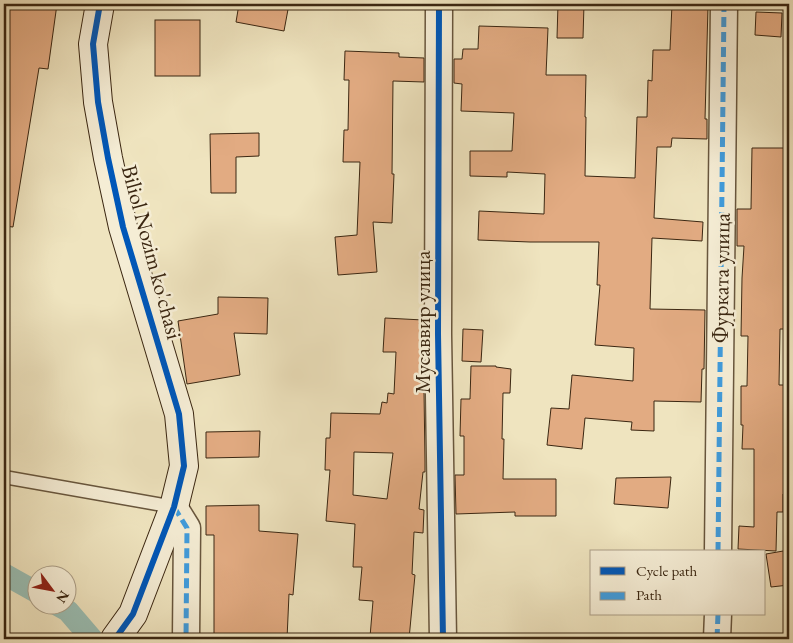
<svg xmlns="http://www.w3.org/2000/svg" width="793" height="643" viewBox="0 0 793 643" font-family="'EB Garamond',serif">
  <rect width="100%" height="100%" fill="#efe4bf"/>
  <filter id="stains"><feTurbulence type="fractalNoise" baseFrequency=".004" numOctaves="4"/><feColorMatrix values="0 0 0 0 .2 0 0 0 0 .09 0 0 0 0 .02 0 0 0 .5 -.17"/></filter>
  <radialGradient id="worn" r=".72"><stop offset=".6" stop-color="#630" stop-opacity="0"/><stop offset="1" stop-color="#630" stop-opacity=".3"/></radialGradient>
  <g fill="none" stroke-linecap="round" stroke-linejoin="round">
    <g stroke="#9abeb3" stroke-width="22">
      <polyline points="4,574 38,593"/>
      <polyline points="59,606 68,611 92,639"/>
    </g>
  </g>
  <g fill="#e2ab82" stroke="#3b2712" fill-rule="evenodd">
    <polygon points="9,4 57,4 48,69 39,68 13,227 4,226 4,43"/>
    <polygon points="239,4 289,4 284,31 236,22"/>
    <polygon points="558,4 584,4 583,38 557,38"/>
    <polygon points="672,4 708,6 705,119 707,119 707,139 672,138 671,147 657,147 654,218 703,222 702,241 652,238 650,309 705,310 704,369 702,369 701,402 654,401 654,431 631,430 632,422 585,418 582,449 547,445 551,408 569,409 572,375 633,381 634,348 595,345 600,285 597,285 599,242 530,242 478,240 479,211 544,214 545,174 507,172 507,177 470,176 470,151 512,151 514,113 461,111 462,84 454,83 454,59 462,59 463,49 478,49 479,26 548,28 546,75 586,75 585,117 586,117 585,176 635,178 637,117 647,117 648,80 652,81 653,50 670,50"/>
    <polygon points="756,12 782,13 781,37 755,35"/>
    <rect x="155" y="20" width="45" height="56"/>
    <polygon points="345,51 399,53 399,57 424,58 424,82 393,81 392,174 394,174 392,223 373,222 377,272 338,275 335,237 357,235 360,162 343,162 344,130 348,130 349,80 344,80"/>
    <polygon points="259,133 259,156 236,157 236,193 211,193 210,134"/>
    <polygon points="752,148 789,148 789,309 786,309 786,329 780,329 779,385 789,385 789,493 783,494 783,512 777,512 776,551 738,549 739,526 754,527 754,449 742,449 743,425 741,425 741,386 747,386 748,336 741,336 742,278 744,246 737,246 737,209 751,209"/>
    <polygon points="218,297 268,298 267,334 234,333 240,375 187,384 178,321 218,314"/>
    <path d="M385 318 423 320 425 462V472H423L419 509 424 510 423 533 414 532 412 574 415 575 409 639 370 637 373 601 359 600 362 567H353L355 524 326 521 330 470H325L326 438H330L331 413 380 414 382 402 387 403 388 393 394 394 396 352H383ZM354 452 393 453 387 499 353 495Z"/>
    <polygon points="463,329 483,330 481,362 462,361"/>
    <polygon points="471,366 496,366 496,367 511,369 510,393 503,393 502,439 504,439 503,479 556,479 556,516 515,516 515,512 456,514 455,475 464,475 464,436 460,436 461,399 470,399"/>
    <polygon points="260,431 259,457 206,458 206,432"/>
    <polygon points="671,477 668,508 614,504 616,478"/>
    <polygon points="259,505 259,531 298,534 293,595 289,594 287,639 214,639 214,535 206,535 206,506"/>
    <polygon points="789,550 789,585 771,587 766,554"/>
  </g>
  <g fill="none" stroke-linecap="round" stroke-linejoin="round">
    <defs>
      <polyline id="lane" points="4,477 174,507"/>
      <g id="street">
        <polyline points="439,4 438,334 443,639"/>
        <polyline points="174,507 187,528 186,639"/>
        <polyline points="718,552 724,4"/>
        <polyline points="717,639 718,614"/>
      </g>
      <polyline id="secondary" points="100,4 93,44 98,102 108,158 123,227 179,414 184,466 174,507 133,614 115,639"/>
    </defs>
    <use href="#lane" stroke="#68563d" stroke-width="15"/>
    <use href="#street" stroke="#68563d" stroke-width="29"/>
    <use href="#secondary" stroke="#3b2712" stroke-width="30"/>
    <use href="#lane" stroke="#f5edd5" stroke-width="12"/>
    <use href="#street" stroke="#f5edd5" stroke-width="26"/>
    <use href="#secondary" stroke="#f5edd5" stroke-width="28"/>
    <g stroke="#3f9cde" stroke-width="5" stroke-dasharray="10 5" stroke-linecap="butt">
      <polyline points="174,507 187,528 186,639"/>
      <polyline points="718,552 724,4"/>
      <polyline points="717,639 718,614"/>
    </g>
    <defs>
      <g id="cycleway">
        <polyline points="100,4 93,44 98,102 108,158 123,227 179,414 184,466 174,507 133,614 115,639"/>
        <polyline points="439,4 438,334 443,639"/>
      </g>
    </defs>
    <use href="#cycleway" stroke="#f5edd5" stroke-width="9"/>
    <use href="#cycleway" stroke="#0057b8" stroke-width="6"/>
  </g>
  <g text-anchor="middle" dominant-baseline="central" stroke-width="5" stroke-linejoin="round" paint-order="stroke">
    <g font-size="22" fill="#3b2712" stroke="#f5edd5">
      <text transform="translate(152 252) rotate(75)">Biliol Nozim ko'chasi</text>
      <text transform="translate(721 278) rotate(-89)">Фурката улица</text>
      <text transform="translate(422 322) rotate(-90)">Мусаввир улица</text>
    </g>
  </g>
  <rect width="793" height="643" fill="none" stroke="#efe4bf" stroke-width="20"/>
  <rect x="5" y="5" width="783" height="633" fill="none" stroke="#3b2712" stroke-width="2.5"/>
  <rect x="10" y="10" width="773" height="623" fill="none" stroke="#3b2712"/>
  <rect x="590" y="550" width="175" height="65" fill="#f5edd5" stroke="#ab9e87"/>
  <rect x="600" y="567" width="25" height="8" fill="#0057b8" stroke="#ab9e87"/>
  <text x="636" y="576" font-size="15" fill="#3b2712">Cycle path</text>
  <rect x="600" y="592" width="25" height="8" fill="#3f9cde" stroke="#ab9e87"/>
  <text x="636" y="600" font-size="15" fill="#3b2712">Path</text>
  <g transform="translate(52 590) rotate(122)"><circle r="24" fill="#f5edd5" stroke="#ab9e87"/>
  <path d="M0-4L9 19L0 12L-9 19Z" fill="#8f2418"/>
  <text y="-8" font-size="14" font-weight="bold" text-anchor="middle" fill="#3b2712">N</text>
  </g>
  <rect width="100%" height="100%" filter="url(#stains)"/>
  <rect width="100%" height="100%" fill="url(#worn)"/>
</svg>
